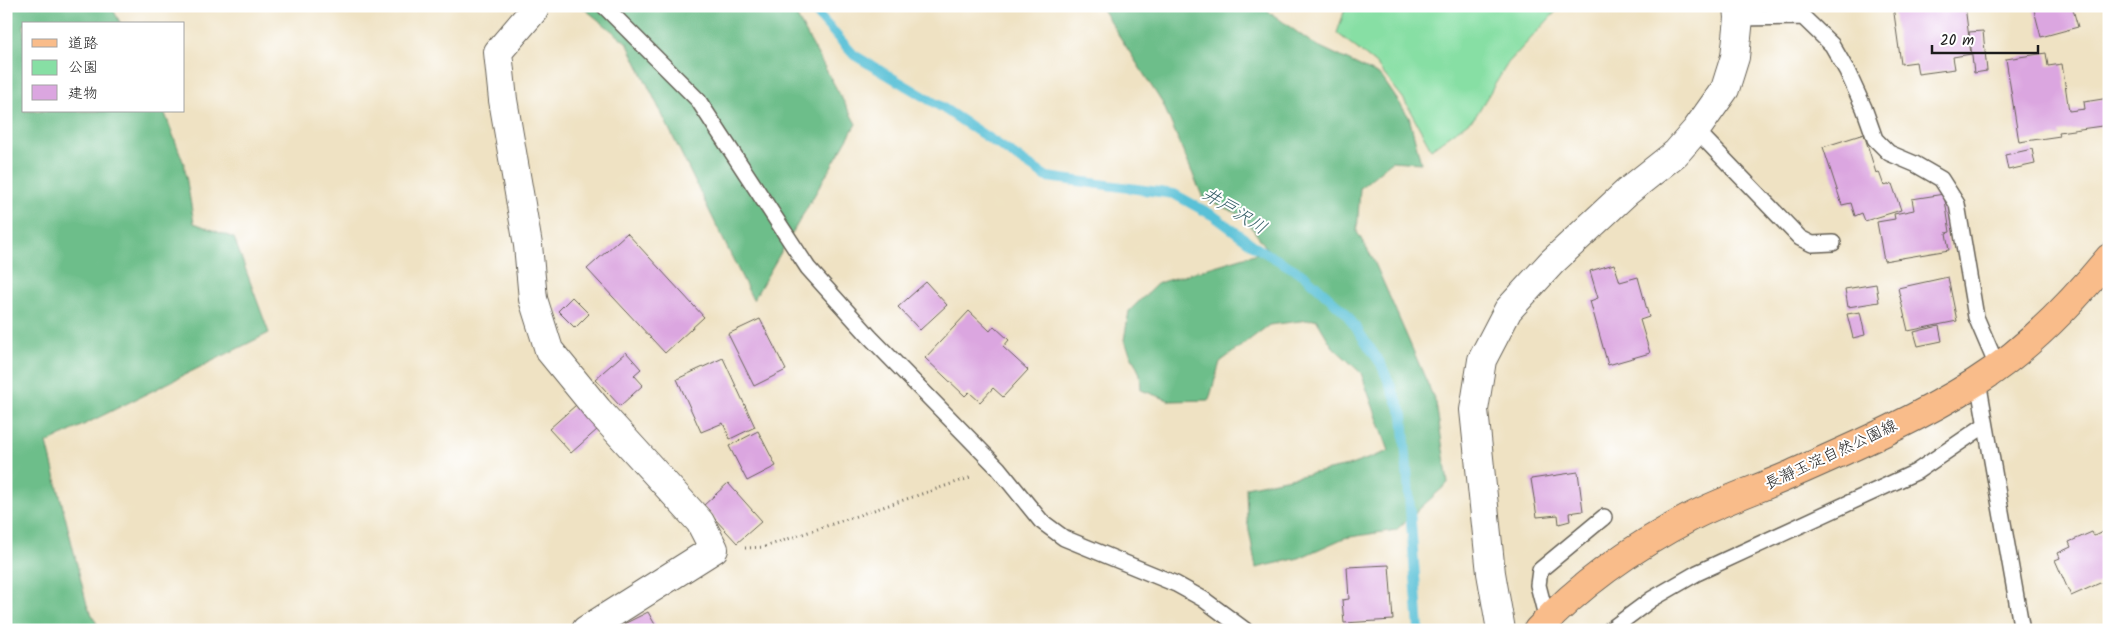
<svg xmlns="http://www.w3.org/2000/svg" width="2115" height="636" viewBox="0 0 2115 636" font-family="Kalam,'Klee One',sans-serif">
  <rect width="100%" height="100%" fill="#fff"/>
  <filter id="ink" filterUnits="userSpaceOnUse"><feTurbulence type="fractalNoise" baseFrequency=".02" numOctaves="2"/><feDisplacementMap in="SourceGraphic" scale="10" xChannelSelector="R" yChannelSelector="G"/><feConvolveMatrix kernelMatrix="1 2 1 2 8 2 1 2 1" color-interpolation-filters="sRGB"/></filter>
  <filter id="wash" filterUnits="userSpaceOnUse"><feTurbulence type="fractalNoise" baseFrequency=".0096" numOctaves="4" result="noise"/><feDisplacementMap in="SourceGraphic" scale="20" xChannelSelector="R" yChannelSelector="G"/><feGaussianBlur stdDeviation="1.12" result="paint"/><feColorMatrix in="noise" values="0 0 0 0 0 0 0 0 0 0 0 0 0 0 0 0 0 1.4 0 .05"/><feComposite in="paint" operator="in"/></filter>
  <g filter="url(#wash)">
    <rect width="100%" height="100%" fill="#efe2c3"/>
    <polygon fill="#87dfa4" stroke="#527e60" points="1346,6 1561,6 1508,63 1475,117 1431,149 1403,98 1375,63 1337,33"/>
    <g fill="#6dbe8a" stroke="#446d53">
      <polygon points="6,6 111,6 121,24 24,24 24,111 164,111 184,164 194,223 234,238 269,333 47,443 87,605 100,630 6,630"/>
      <polygon points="581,6 791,6 856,124 753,300 627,43"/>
      <polygon points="1100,6 1271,6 1268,11 1312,43 1381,76 1409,117 1421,163 1392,161 1360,188 1357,232 1374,261 1436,403 1448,483 1396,530 1344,538 1299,558 1256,568 1247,519 1246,487 1348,466 1389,451 1361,373 1332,346 1316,319 1269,325 1220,362 1209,400 1171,401 1141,390 1140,374 1124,340 1129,311 1158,283 1268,250 1243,216 1203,198 1163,104"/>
    </g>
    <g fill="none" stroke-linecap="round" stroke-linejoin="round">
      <polyline stroke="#5ac1d7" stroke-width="10" points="810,6 854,55 943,108 1047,177 1174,194 1214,216 1257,248 1304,275 1345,312 1381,364 1403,415 1419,630"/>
    </g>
    <g id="blocks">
      <g fill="#dba6e0">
        <polygon points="1893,6 1965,6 1971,54 1953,57 1955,69 1918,74 1916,62 1901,64"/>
        <polygon points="2033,6 2072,6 2078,27 2041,37"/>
        <polygon points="1983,31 1987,71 1974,73 1969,32"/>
        <polygon points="2046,53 2048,66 2062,64 2069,111 2085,109 2084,102 2109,98 2109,125 2059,132 2060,136 2019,142 2006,59"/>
        <polygon points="1864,134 1876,173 1879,172 1884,186 1892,184 1901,210 1865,221 1862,213 1855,216 1851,203 1842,205 1823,147"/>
        <polygon points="2032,149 2035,164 2008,170 2005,155"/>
        <polygon points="1944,194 1950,232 1946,233 1949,250 1884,261 1877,222 1895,219 1894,214 1914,210 1912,199"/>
        <polygon points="627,233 704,317 665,353 587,269"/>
        <polygon points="1614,264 1620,282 1638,277 1649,317 1640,320 1650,353 1608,365 1590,301 1598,298 1590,271"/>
        <polygon points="1948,277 1957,321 1908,331 1898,288"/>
        <polygon points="926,282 947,305 920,330 898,307"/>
        <polygon points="1876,284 1879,302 1848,307 1845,289"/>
        <polygon points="572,297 589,314 575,328 558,311"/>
        <polygon points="969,311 990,331 994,326 1009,340 1003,347 1028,370 1003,397 993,388 980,402 969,392 965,396 925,358"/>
        <polygon points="1860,312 1865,335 1853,338 1847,314"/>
        <polygon points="760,319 786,370 754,386 728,334"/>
        <polygon points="1939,326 1942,341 1918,346 1914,332"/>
        <polygon points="626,352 641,369 634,375 643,385 620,406 595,379"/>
        <polygon points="723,358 755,427 730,439 723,423 701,432 677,379"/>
        <polygon points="576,405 598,429 571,453 549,429"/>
        <polygon points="758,431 776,466 747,481 729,446"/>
        <polygon points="1578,472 1583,511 1569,513 1570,521 1559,524 1558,515 1537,517 1531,479"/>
        <polygon points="728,483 762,521 737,543 703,506"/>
        <polygon points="2109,529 2109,579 2071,596 2055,560 2060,558 2058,553 2071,547 2069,542 2092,532 2094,536"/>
        <polygon points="1389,565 1393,620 1344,623 1342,600 1349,599 1347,567"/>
        <polygon points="648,612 658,630 627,630 624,624"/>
      </g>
    </g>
  </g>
  <g filter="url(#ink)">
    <use href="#blocks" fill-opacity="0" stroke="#666156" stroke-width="1"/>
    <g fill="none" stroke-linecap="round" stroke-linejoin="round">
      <defs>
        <g id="service">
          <polyline points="604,6 698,100 808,268 870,337 998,468 1041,521 1064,538 1176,584 1203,599 1245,630"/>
          <polyline points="1739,18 1803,17 1832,45 1847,71 1864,108 1875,139 1889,153 1915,164 1941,179 1957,204 1976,317 1997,366"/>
          <polyline points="1696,130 1800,238 1812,244 1833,243"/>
          <polyline points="1978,381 2021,625"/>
          <polyline points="1547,620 1538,585 1540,570 1604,517"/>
          <polyline points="1610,630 1652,599 1697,573 1916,472 1985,425"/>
        </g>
        <g id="minor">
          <polyline points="534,6 534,10 498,52 503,100 528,245 533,299 549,350 598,410 700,522 714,549 586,630"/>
          <polyline points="1501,630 1491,573 1474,410 1482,360 1508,310 1552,262 1627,192 1676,153 1696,130 1725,89 1735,57 1739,18 1738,6"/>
        </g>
        <path id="primary" d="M1538 630C1581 583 1637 545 1693 516 1724 500 1758 489 1790 475 1853 447 1918 419 1976 382 2027 350 2071 304 2109 258"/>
      </defs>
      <use href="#service" stroke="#666156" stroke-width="18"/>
      <use href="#minor" stroke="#666156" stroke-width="30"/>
      <use href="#primary" stroke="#666156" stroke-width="30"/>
      <polyline stroke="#666156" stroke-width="3" stroke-dasharray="1 4" stroke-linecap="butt" points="745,548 764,547 972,477"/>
      <use href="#service" stroke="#fff" stroke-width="15"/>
      <use href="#minor" stroke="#fff" stroke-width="28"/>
      <use href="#primary" stroke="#f9bc8a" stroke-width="28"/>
    </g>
  </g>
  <g text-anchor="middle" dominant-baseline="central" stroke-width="4" stroke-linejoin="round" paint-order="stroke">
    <g font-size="16" fill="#1c1c1c" stroke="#fff">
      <text transform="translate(1831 455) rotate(-25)">長瀞玉淀自然公園線</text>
    </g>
    <g font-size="18" font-style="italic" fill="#355e67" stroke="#fff">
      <text transform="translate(1234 212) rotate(32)">井戸沢川</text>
    </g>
  </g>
  <rect width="2115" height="636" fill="none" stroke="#fff" stroke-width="25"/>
  <rect x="22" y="22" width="162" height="90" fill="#ffffff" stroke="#a4a4a4"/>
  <rect x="32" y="39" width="25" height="8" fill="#f9bc8a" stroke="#a4a4a4"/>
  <text x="68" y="48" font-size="15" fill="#1c1c1c">道路</text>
  <rect x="32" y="60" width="25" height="15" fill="#87dfa4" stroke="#a4a4a4"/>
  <text x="68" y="72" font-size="15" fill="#1c1c1c">公園</text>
  <rect x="32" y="85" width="25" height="15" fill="#dba6e0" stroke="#a4a4a4"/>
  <text x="68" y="98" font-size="15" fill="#1c1c1c">建物</text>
  <path d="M1932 45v8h106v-8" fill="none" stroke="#1c1c1c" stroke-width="2.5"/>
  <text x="1940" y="45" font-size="15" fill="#1c1c1c" stroke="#ffffff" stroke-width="4" paint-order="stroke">20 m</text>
</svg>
